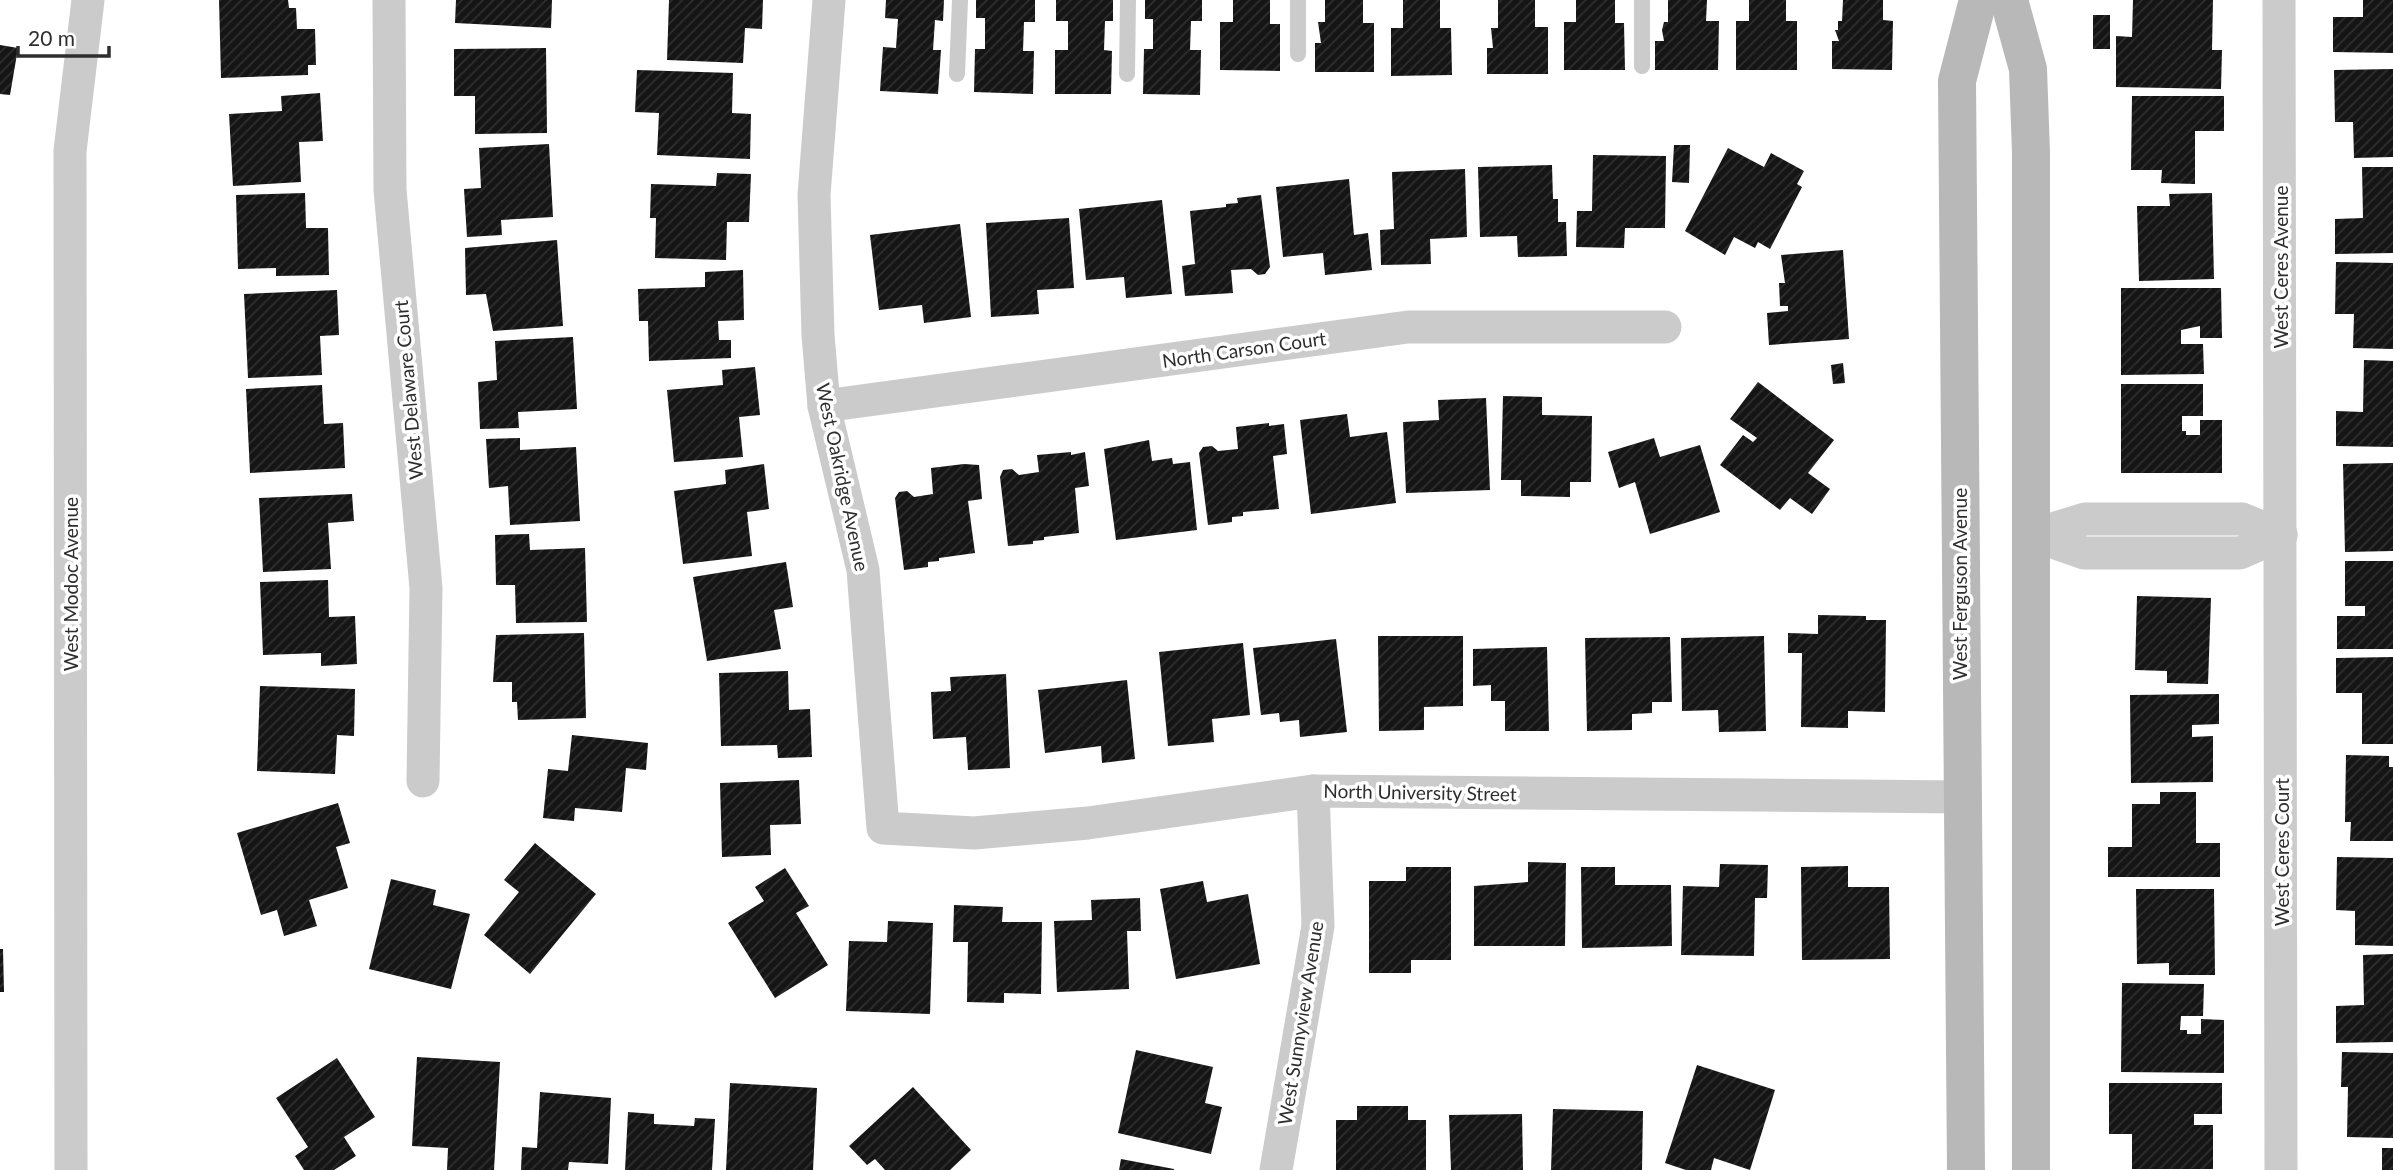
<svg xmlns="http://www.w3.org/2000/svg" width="2393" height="1170" viewBox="0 0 2393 1170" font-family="Lato,sans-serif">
  <defs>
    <pattern id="building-hatch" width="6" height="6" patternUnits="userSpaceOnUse" patternTransform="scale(1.75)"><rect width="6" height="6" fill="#151515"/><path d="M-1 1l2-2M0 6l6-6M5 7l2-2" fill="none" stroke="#2f2f2f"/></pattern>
  </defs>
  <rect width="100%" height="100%" fill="#fff"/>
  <g fill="url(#building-hatch)">
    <polygon points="219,0 288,0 289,8 296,8 297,29 315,29 316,65 308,65 308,75 221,78"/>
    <polygon points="456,0 552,0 551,28 455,23"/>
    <polygon points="669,0 763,0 762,29 745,28 743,63 667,60"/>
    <polygon points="886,0 944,0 943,21 935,20 933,50 941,50 938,94 880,91 883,47 896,48 898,19 885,18"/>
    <polygon points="976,0 1035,0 1035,22 1024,22 1023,51 1034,51 1033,94 974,92 975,49 985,49 985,18 976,18"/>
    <polygon points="1056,0 1113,0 1113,21 1105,21 1104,50 1112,51 1111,94 1055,94 1055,50 1068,50 1068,21 1056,21"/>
    <polygon points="1145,0 1202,0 1202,21 1191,21 1190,50 1201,50 1200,95 1143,94 1144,49 1153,49 1153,19 1145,19"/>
    <polygon points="1233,0 1270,0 1270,24 1280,24 1280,71 1220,70 1220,22 1233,22"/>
    <polygon points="1325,0 1363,0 1363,23 1374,23 1374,72 1315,72 1315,43 1321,43 1318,22 1325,22"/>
    <polygon points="1403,0 1440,0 1440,28 1451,28 1452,75 1391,76 1391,28 1403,28"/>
    <polygon points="1498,0 1535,0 1535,27 1548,27 1548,74 1487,74 1487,48 1493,48 1491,28 1498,28"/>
    <polygon points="1576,0 1615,0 1615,23 1624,23 1625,70 1564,70 1564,22 1576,22"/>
    <polygon points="1668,0 1707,0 1706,21 1719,21 1718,70 1655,70 1655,41 1664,41 1662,30 1664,22 1668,22"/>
    <polygon points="1749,0 1786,0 1786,21 1797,21 1797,70 1736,70 1736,21 1749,21"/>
    <polygon points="1843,0 1883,0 1883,20 1893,21 1892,70 1832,69 1832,41 1839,41 1835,30 1838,30 1838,21 1842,21"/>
    <polygon points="2133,0 2213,0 2212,50 2222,50 2221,89 2116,87 2116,36 2132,37"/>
    <polygon points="2363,0 2393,0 2393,53 2333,52 2333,17 2363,17"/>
    <rect x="2093" y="15" width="17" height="34"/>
    <polygon points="0,45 18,48 10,95 0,94"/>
    <polygon points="546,48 547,133 475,134 475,96 454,96 454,49"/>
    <polygon points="2393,69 2393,157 2354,158 2353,122 2335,122 2334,70"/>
    <polygon points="637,70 733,73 732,113 751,114 750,159 657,155 659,113 635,112"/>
    <polygon points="320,93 323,141 299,142 301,182 233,186 229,114 282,111 281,96"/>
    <polygon points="2132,96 2224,96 2224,131 2195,131 2195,184 2161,183 2162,170 2131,170"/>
    <polygon points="549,144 553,217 501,220 502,235 467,237 464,189 481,188 479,148"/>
    <polygon points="1674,145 1690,145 1689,183 1672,182"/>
    <polygon points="1728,148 1764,167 1771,153 1804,171 1797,184 1802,187 1770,249 1758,242 1755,248 1734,237 1725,255 1685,231"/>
    <polygon points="1593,155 1666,156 1665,228 1625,228 1624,248 1576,247 1577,211 1592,211"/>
    <polygon points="1552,165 1553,199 1558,199 1558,222 1566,222 1567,256 1518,257 1517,236 1480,237 1478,167"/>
    <polygon points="2362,167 2393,167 2393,253 2335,254 2335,219 2363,218"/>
    <polygon points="1465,169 1467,237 1430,239 1431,264 1381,265 1380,230 1394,229 1392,172"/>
    <polygon points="717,173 751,174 749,222 727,222 726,260 655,258 656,218 650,218 651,184 716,186"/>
    <polygon points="1349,179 1354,235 1368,233 1372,270 1325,275 1323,253 1283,257 1276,187"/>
    <polygon points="305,193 306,228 328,228 329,275 276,276 276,268 238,269 236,195"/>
    <polygon points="2212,193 2214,279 2139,281 2137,206 2170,206 2169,194"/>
    <polygon points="1261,195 1270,267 1265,274 1258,275 1251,269 1231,270 1233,293 1185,296 1182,266 1195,264 1190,211 1226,207 1226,204 1238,203 1237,198"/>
    <polygon points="1162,200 1172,294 1126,298 1124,277 1086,280 1079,209"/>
    <polygon points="1069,218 1074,288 1037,290 1039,314 991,317 986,223"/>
    <polygon points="960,224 971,317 924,323 922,305 879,310 870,235"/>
    <polygon points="557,240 563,326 493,331 486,294 466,295 465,248"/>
    <polygon points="1843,250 1849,339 1769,345 1767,313 1788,311 1788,306 1780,306 1779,283 1785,283 1781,255"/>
    <polygon points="2336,262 2393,263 2393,349 2353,348 2354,314 2335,314"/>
    <polygon points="743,270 744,320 718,321 719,340 731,340 731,358 649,361 648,321 639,321 638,289 705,287 705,272"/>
    <polygon points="2121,288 2221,288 2222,338 2200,338 2200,326 2181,330 2181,344 2203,344 2204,374 2121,375"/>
    <polygon points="337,290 339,335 320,336 322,375 248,378 244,294"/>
    <polygon points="573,337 577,409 518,412 519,428 480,429 478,382 497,380 495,341"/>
    <polygon points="2364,360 2393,361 2393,447 2336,446 2336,411 2363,412"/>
    <polygon points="1843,363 1845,383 1833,384 1831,365"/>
    <polygon points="755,367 760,415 739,417 743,457 674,462 667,390 723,385 722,370"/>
    <polygon points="1758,382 1834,440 1808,473 1830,489 1812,514 1790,498 1780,510 1720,465 1743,435 1753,442 1757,438 1730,419"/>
    <polygon points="2121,384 2203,384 2203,416 2182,416 2182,431 2186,431 2186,435 2200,435 2200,420 2222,420 2222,473 2121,473"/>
    <polygon points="322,385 324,424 343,423 345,468 250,473 246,389"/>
    <polygon points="1503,396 1542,397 1542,415 1592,416 1591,482 1570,482 1570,497 1521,496 1521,480 1501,480"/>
    <polygon points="1486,398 1490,490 1406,493 1403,422 1439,420 1438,400"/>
    <polygon points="1347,414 1350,437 1387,432 1396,503 1311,514 1300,420"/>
    <polygon points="1269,423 1269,426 1284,424 1287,454 1273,456 1279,509 1243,512 1243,516 1232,517 1232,522 1208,525 1199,453 1203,447 1212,446 1218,451 1238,449 1236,427"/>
    <polygon points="520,438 520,450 576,447 580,521 510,525 508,486 489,488 486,439"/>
    <polygon points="1654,438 1660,457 1700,445 1720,512 1650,534 1635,482 1619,488 1608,452"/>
    <polygon points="1149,440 1152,461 1172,458 1173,464 1190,462 1197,530 1116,540 1104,449"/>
    <polygon points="1071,452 1071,455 1085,452 1089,486 1075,488 1079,533 1044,537 1044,540 1033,541 1033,544 1008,546 1000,477 1003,470 1012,469 1019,475 1039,472 1037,455"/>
    <polygon points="2393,463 2393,551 2345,552 2343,464"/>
    <polygon points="764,464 769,509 747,512 752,556 683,564 674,491 726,484 725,470"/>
    <polygon points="964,464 979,465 982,499 968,501 975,553 939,558 939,561 928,562 928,567 904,570 895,498 899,492 907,491 914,497 933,494 931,468"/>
    <polygon points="352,494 354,521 328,523 331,569 263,572 259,498"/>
    <polygon points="529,534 530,550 585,548 587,622 516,623 515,585 496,585 495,535"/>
    <polygon points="2345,561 2393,561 2393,649 2337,649 2337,616 2365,616 2365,606 2345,606"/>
    <polygon points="786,562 793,607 774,610 781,649 707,661 693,577"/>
    <polygon points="328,580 329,617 355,616 357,664 321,666 321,653 263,655 260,582"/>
    <polygon points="2137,596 2211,598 2208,684 2167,683 2167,671 2135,670"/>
    <polygon points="1818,615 1866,616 1866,620 1886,620 1885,712 1848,711 1848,728 1801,727 1802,653 1788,653 1788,633 1818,634"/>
    <polygon points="584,633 586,718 518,720 517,702 512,702 512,682 493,682 496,635"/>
    <polygon points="1378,636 1463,636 1463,706 1424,707 1424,730 1379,731"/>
    <polygon points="1764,636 1766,731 1719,732 1718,710 1682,711 1681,638"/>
    <polygon points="1670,637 1672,702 1652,702 1652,713 1632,714 1632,730 1587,731 1585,638"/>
    <polygon points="1336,639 1347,732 1300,737 1299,720 1280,722 1279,713 1261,715 1253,648"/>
    <polygon points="1243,643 1250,715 1212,719 1214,742 1168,746 1159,652"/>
    <polygon points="1547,647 1549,731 1505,731 1505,701 1491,701 1491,685 1473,686 1473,649"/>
    <polygon points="2393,657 2393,744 2362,744 2362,693 2336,693 2336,658"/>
    <polygon points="788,671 789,710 810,709 812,757 778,758 777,745 721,746 719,673"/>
    <polygon points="1006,674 1010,768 968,770 966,737 933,739 931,692 951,691 950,677"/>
    <polygon points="1127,680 1135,759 1102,763 1101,746 1045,753 1038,690"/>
    <polygon points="260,686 355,689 354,736 337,735 335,774 257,771"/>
    <polygon points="2219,694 2219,724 2192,725 2192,737 2213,736 2213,782 2131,783 2130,695"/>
    <polygon points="572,735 648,743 646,770 626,768 622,812 575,808 574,821 543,818 548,769 568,771"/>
    <polygon points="2346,755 2389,756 2389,767 2393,767 2393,841 2350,841 2351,822 2345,822"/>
    <polygon points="799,780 801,824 770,825 771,855 722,857 720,783"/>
    <polygon points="2160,792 2196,792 2196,843 2220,843 2220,877 2108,877 2108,847 2132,847 2132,804 2160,804"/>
    <polygon points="338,803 350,843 336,847 348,888 309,900 317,926 284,936 277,910 261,915 237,833"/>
    <polygon points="535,843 596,894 530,974 484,935 519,892 504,880"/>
    <polygon points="2337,857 2393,858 2393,946 2355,945 2355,911 2336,910"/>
    <polygon points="1528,862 1566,863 1565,946 1474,946 1474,886 1528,882"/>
    <polygon points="1720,864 1768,865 1767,898 1755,898 1754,956 1681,955 1683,886 1719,887"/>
    <polygon points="1848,866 1848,887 1889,887 1890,959 1802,960 1801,867"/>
    <polygon points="1406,867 1451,867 1451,960 1411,960 1411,973 1369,973 1369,881 1406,881"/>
    <polygon points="1581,867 1615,867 1615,885 1671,885 1672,946 1582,948"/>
    <polygon points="785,868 809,906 796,913 828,965 775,998 728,923 764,901 755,887"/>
    <polygon points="391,879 436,890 433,905 470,914 451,989 369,969"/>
    <polygon points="1203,881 1207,902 1248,894 1260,964 1176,979 1160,889"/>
    <polygon points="2136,889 2214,889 2215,975 2169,975 2169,963 2137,964"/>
    <polygon points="1140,898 1141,931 1127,931 1129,989 1057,992 1054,921 1092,920 1091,900"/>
    <polygon points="954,905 1003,907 1002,922 1042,922 1041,994 1004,993 1004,1003 967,1002 968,942 953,942"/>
    <polygon points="888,921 933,923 930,1014 846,1011 849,941 887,942"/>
    <polygon points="0,949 3,949 4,992 0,992"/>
    <polygon points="2393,954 2393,1042 2336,1043 2336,1006 2364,1005 2363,955"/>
    <polygon points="2122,983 2204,984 2203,1016 2181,1016 2180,1030 2187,1030 2187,1034 2201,1034 2201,1019 2224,1020 2224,1073 2121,1072"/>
    <polygon points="1136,1050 1213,1067 1205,1103 1222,1107 1211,1154 1118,1133"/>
    <polygon points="2342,1052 2393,1053 2393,1138 2347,1137 2348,1087 2341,1087"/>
    <polygon points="417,1057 500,1062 494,1170 447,1170 448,1148 412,1146"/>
    <polygon points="337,1058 375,1117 344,1137 356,1156 334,1170 304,1170 295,1156 308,1147 276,1098"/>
    <polygon points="1697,1065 1775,1090 1750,1170 1714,1158 1711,1170 1686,1170 1665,1163"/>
    <polygon points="730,1083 817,1088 813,1170 726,1170"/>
    <polygon points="2109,1083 2222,1083 2222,1114 2194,1114 2194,1125 2213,1125 2213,1169 2132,1169 2132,1134 2109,1134"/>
    <polygon points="913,1087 971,1150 950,1170 885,1170 875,1159 867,1165 849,1146"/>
    <polygon points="540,1092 611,1098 608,1164 569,1162 568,1170 521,1170 522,1147 537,1148"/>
    <polygon points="1357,1106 1408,1106 1408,1120 1426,1120 1426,1170 1336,1170 1336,1120 1357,1120"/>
    <polygon points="1553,1109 1643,1111 1642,1170 1551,1170"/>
    <polygon points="628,1112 654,1114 654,1124 694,1126 695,1118 715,1119 712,1170 625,1170"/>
    <polygon points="1522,1114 1523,1170 1451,1170 1449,1115"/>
    <rect x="2382" y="1148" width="11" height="22"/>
    <polygon points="1121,1159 1174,1169 1174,1170 1119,1170"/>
  </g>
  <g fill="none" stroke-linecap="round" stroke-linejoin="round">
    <g stroke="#cbcbcb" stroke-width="16">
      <polyline points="1642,0 1642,66"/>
      <polyline points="1298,54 1298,0"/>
      <polyline points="957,74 960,0"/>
      <polyline points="1127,74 1128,0"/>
    </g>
    <g stroke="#cbcbcb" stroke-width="33">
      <polyline points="389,0 390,190 426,588 423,781"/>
      <polyline points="829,0 814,195 818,335 824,406 863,570 883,828 974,833 1088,823 1313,791 1961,797"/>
      <polyline points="2279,0 2281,1170"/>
      <polyline points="824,406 1408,327 1665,327"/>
      <polyline points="2033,535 2084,553 2240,553 2281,535"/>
      <polyline points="2033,535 2085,519 2242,519 2281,535"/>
      <polyline points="71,1170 70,151 88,0"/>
      <polyline points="1276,1170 1318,926 1313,791"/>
    </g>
    <g stroke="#b8b8b8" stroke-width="38">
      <polyline points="2009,0 2028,69 2031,153 2031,1170"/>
      <polyline points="1966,1170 1957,81 1978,0"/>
    </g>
  </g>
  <g text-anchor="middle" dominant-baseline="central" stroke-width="7" stroke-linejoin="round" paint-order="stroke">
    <g font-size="19" fill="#2e2e2e" stroke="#fff">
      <text transform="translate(2280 267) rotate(-90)">West Ceres Avenue</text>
      <text transform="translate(1244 349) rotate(-8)">North Carson Court</text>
      <text transform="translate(408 390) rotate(-95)">West Delaware Court</text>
      <text transform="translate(843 477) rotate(78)">West Oakridge Avenue</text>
      <text transform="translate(70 584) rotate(-90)">West Modoc Avenue</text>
      <text transform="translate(1959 584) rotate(-90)">West Ferguson Avenue</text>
      <text transform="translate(1420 792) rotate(1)">North University Street</text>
      <text transform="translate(2281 852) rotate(-90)">West Ceres Court</text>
      <text transform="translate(1300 1023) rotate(-81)">West Sunnyview Avenue</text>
    </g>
  </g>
  <path d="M18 46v10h91v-10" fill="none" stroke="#2e2e2e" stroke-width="3.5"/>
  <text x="28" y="46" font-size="21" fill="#2e2e2e" stroke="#ffffff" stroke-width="5" paint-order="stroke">20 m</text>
</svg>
